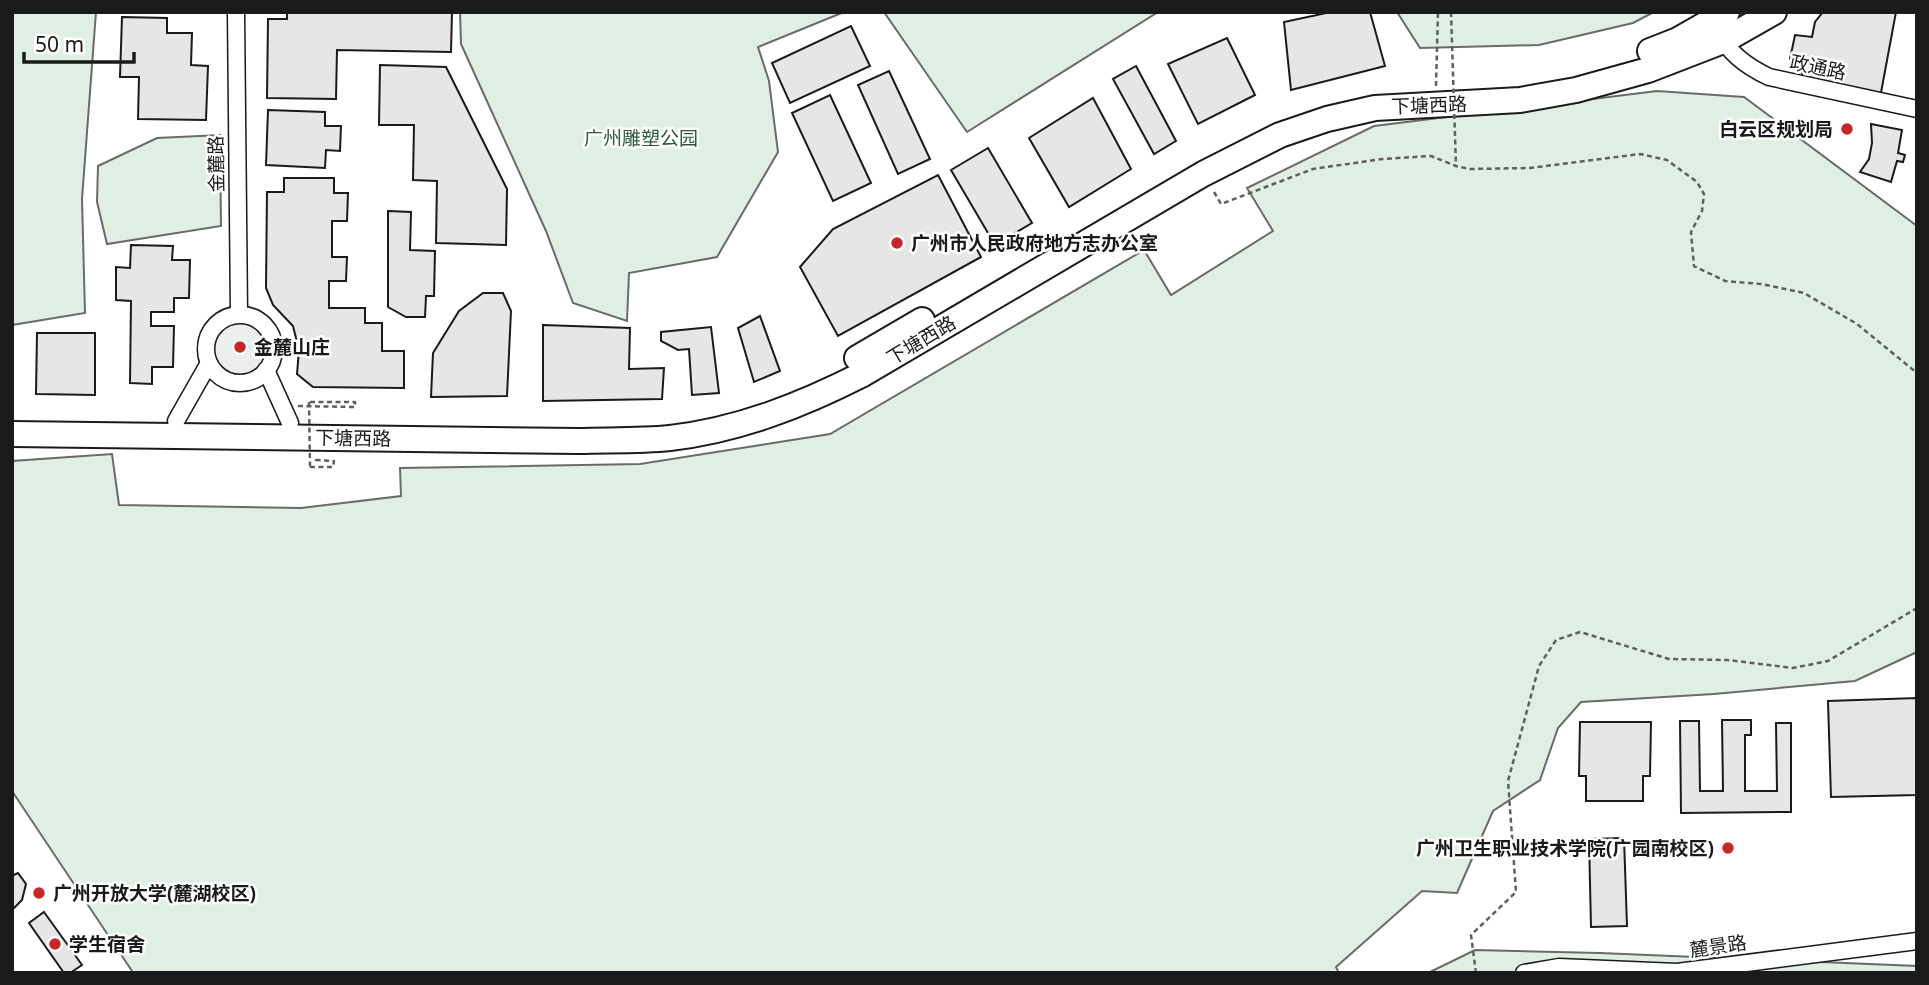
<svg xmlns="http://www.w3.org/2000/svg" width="1929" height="985" viewBox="0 0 1929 985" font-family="'Noto Sans','Noto Sans SC',sans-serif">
  <rect width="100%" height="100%" fill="#fff"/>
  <g fill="#e0efe3" stroke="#6a6a6a" stroke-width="2">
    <polygon points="12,12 96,12 82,199 85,313 12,325"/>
    <polygon points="460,12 844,12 758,47 769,81 778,152 717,257 629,273 627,321 573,303 546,231 461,44"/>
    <polygon points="884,12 1158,12 967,132"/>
    <polygon points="1397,12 1654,12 1633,23 1539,45 1420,48"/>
    <polygon points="1657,91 1744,97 1917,226 1917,652 1855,681 1714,694 1581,702 1558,728 1540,780 1493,811 1457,893 1422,891 1336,967 1339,973 131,973 132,971 12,791 12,461 112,454 119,505 301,508 401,496 400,468 640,464 830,434 1144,250 1171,295 1273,231 1247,188 1374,126"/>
    <polygon points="220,135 221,226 107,244 97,202 98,166 157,138"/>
    <polygon points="1475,950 1600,953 1917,966 1917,973 1428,973"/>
  </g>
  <circle fill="#ededed" stroke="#6a6a6a" stroke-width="2" cx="240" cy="348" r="42"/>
  <g fill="#e6e6e6" stroke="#1a1a1a" stroke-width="2">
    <polygon points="287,12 452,12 451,52 337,50 336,99 267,98 268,19 287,19"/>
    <polygon points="1331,12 1370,12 1385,66 1291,90 1284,22"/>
    <polygon points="1823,12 1896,12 1880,98 1803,83 1802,71 1790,59 1795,35 1812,37 1815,22"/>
    <polygon points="122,17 167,18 167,33 192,33 191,65 208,66 206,120 138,119 139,77 120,77"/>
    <polygon points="851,26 870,66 790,103 772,63"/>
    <polygon points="1227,38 1255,95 1198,124 1168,64"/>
    <polygon points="380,65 446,67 507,189 506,245 436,243 437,181 413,180 414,125 379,125"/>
    <polygon points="1136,66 1176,141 1154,154 1113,79"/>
    <polygon points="889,71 930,159 898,174 858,85"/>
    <polygon points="830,95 871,183 833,201 792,113"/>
    <polygon points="1093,98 1131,169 1069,207 1029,138"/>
    <polygon points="268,110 325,112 325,126 341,126 340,151 326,150 325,168 266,165"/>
    <polygon points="1871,124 1902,130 1898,153 1905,155 1903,162 1897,161 1891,182 1860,172 1869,159 1872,143"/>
    <polygon points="988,148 1032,223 995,245 951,170"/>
    <polygon points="938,175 981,257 838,336 800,267 833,229"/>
    <polygon points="284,178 334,178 334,193 348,193 347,221 332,221 332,257 347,257 346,281 329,281 329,308 365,308 365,323 382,323 382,351 404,351 404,388 313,387 297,374 299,350 293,326 273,305 266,288 267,192 284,192"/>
    <polygon points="388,211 411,212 410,250 435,251 434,296 426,296 425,317 406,317 388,307"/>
    <polygon points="131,245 173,246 172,260 190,260 189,298 174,298 174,312 151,312 151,326 174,326 173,367 152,367 152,384 130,383 131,301 116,300 116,267 130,268"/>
    <polygon points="483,293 503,293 511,311 507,396 431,397 433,353 459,311"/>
    <polygon points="760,316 780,371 754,382 738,328"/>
    <polygon points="543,325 630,328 629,369 664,368 662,399 543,401"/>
    <polygon points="711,327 719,393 692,395 689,349 678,350 661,341 661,332"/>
    <polygon points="37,333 95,333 95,395 36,394"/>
    <polygon points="1917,698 1917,795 1831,797 1828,701"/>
    <polygon points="1722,720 1751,720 1751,735 1745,735 1745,791 1777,791 1776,723 1791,723 1791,812 1681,813 1680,721 1699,721 1700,791 1723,791"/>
    <polygon points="1580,722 1651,722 1650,776 1643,776 1643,801 1586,801 1586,776 1579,776"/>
    <polygon points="1624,838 1627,926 1591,927 1589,839"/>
    <polygon points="12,872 14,875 18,873 26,884 22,900 12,910"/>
    <polygon points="44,912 82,965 70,973 64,973 29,923"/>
  </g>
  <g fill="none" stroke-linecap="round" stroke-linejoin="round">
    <defs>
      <g id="minor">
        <polyline points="236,12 239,314"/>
        <path d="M1720 34C1729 54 1750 68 1769 77L1917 109"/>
        <circle cx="240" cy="349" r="34"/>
        <polyline points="266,370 290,423"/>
        <polyline points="176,421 209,363"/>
        <polyline points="1524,973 1559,967 1677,972 1917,941"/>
      </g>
      <g id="highway">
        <polyline points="1650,51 1678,40 1727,12"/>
        <polyline points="857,358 922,320"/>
        <path d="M12 434 578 441C609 440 640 441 670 438 739 430 802 405 863 374L1203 174 1280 135 1327 119 1375 108 1520 100 1576 90 1648 70 1723 41 1774 12"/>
      </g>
    </defs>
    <use href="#minor" stroke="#1a1a1a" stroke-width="19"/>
    <use href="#highway" stroke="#1a1a1a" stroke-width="28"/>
    <g stroke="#5f5f5f" stroke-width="2.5" stroke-dasharray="5 3.5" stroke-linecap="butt">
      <polyline points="1436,86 1438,12"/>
      <polyline points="1214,192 1221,204 1313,169 1382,159 1431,156 1456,166 1470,169 1530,168 1640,154 1667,160 1697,182 1704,194 1702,211 1691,232 1694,266 1725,281 1761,284 1804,293 1857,324 1917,373"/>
      <polyline points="298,406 355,407 355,402 309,402"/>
      <polyline points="310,467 333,467 334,461 316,460 317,458"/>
      <polyline points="1476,973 1471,935 1516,892 1508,781 1539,666 1556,640 1580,632 1669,659 1728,660 1793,668 1828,661 1917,608"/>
    </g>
    <use href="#minor" stroke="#fff" stroke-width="16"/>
    <use href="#highway" stroke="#fff" stroke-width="24"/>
    <g stroke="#5f5f5f" stroke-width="2.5" stroke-dasharray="5 3.5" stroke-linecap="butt">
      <polyline points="1451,12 1456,166"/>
      <polyline points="309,402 310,467"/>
    </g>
  </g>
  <g fill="#c62828" stroke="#fff" stroke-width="2.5">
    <circle cx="1847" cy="129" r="7"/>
    <circle cx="897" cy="243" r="7"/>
    <circle cx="240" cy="347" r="7"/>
    <circle cx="1728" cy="848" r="7"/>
    <circle cx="39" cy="893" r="7"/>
    <circle cx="55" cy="944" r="7"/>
  </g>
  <g text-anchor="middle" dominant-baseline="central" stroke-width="5" stroke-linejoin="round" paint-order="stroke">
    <g font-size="19" fill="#1a1a1a" stroke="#fff">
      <text transform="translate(1818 67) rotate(12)">政通路</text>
      <text transform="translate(1429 105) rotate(-2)">下塘西路</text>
      <text transform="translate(216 164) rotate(-91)">金麓路</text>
      <text transform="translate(921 340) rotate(-31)">下塘西路</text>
      <text transform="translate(353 438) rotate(1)">下塘西路</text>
      <text transform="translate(1718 946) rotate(-8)">麓景路</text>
    </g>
    <g font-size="19" font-weight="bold" fill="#1a1a1a" stroke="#fff" text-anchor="start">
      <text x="1833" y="129" text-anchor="end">白云区规划局</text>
      <text x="911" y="243">广州市人民政府地方志办公室</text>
      <text x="254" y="347">金麓山庄</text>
      <text x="1714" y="848" text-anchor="end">广州卫生职业技术学院(广园南校区)</text>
      <text x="53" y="893">广州开放大学(麓湖校区)</text>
      <text x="69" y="944">学生宿舍</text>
    </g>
    <g font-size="19" fill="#2b5a34" stroke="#fff">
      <text x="641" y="138">广州雕塑公园</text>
    </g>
  </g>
  <rect width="1929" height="985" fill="none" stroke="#1a1a1a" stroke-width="28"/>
  <path d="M24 52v10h110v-10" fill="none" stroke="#1a1a1a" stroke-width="3.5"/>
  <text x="35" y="52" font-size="21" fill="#1a1a1a" stroke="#ffffff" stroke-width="5" paint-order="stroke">50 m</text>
</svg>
